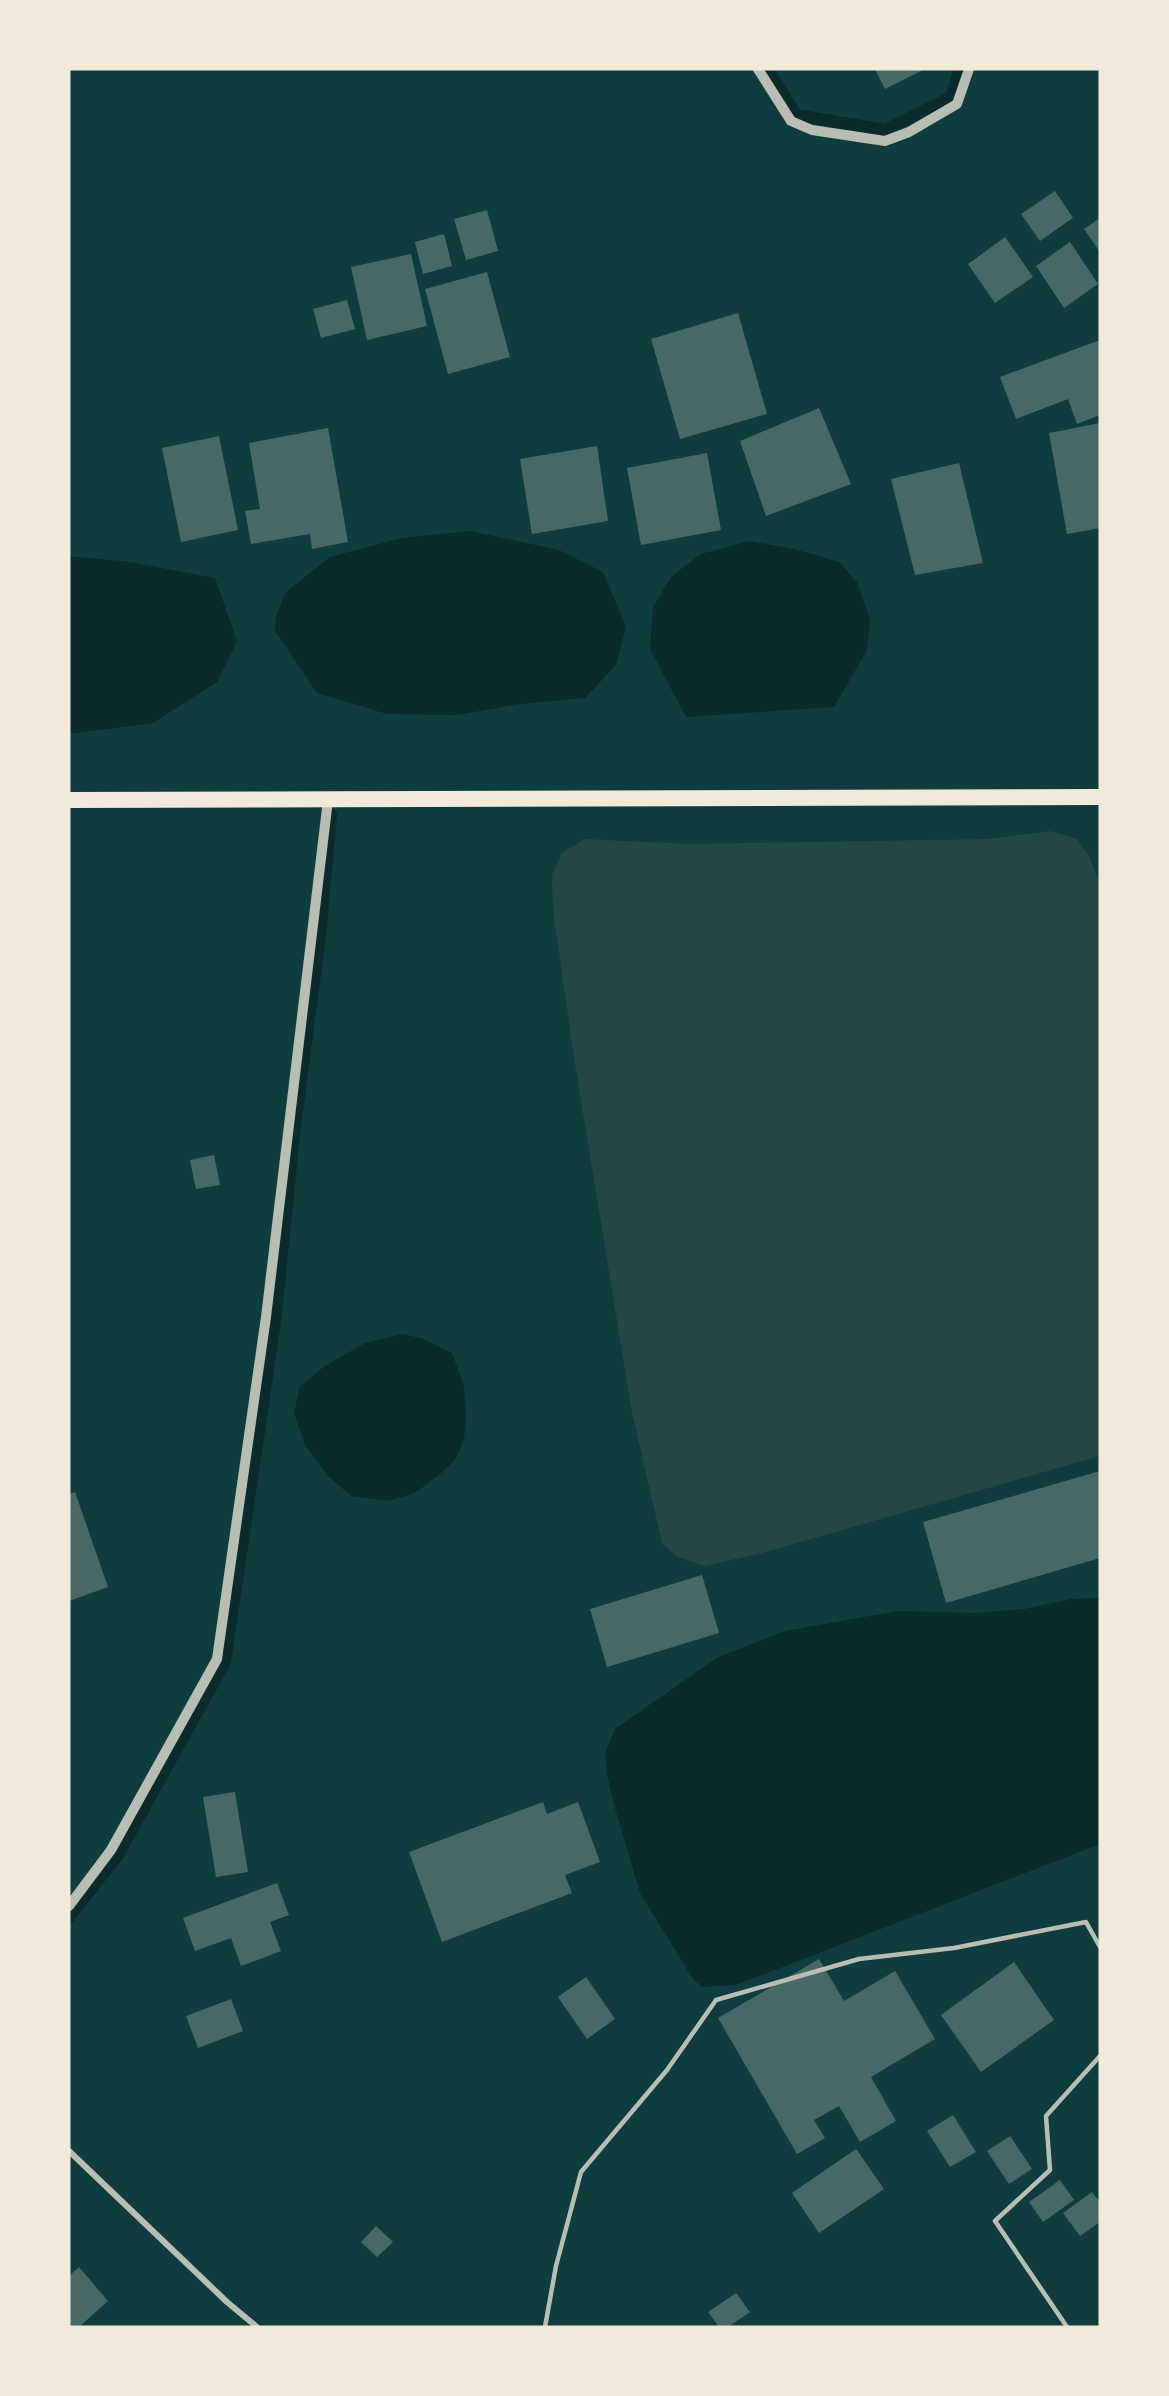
<svg xmlns="http://www.w3.org/2000/svg" width="1169" height="2396" viewBox="0 0 1169 2396" font-family="Jost,sans-serif">
  <rect width="100%" height="100%" fill="#0f3d3e"/>
  <polygon fill="#244646" points="1050,831 1077,839 1089,856 1100,884 1100,1456 762,1553 704,1566 676,1556 662,1543 632,1412 575,1064 553,910 552,875 562,853 585,839 689,844 988,839"/>
  <g fill="#0a2a2b">
    <polygon points="470,531 559,550 603,572 626,627 616,665 585,698 520,704 457,715 387,714 317,693 275,631 276,616 286,592 330,557 402,538"/>
    <polygon points="749,541 794,549 839,562 857,582 870,619 867,650 834,707 686,717 650,649 653,607 672,576 701,554"/>
    <polygon points="69,556 130,562 215,578 237,641 217,682 153,723 69,734"/>
    <polygon points="402,1334 424,1339 452,1353 464,1385 466,1417 464,1440 455,1460 438,1476 413,1494 387,1501 351,1496 328,1476 305,1445 294,1413 300,1386 325,1366 365,1343"/>
    <polygon points="1100,1598 1100,1844 736,1985 702,1987 693,1979 640,1893 614,1805 607,1774 605,1753 615,1729 718,1657 785,1631 898,1611 976,1613 1025,1609 1071,1599"/>
  </g>
  <g fill="none" stroke-linecap="round" stroke-linejoin="round">
    <g stroke="#0a2a2b" stroke-width="12">
      <polyline points="768,69 796,115 885,130 951,97 960,69"/>
      <polyline points="69,1917 118,1855 225,1662 275,1322 295,1126 320,937 331,815"/>
    </g>
  </g>
  <g fill="#486865">
    <polygon points="875,69 925,69 885,89"/>
    <polygon points="1055,191 1073,218 1040,241 1021,214"/>
    <polygon points="487,210 498,251 466,260 454,219"/>
    <polygon points="1100,218 1100,252 1084,229"/>
    <polygon points="444,234 452,266 423,274 415,242"/>
    <polygon points="1005,237 1033,277 995,303 968,264"/>
    <polygon points="1070,242 1098,284 1064,308 1036,266"/>
    <polygon points="411,254 427,326 367,340 351,267"/>
    <polygon points="487,272 510,357 448,374 425,289"/>
    <polygon points="347,300 355,329 321,338 313,309"/>
    <polygon points="738,313 767,414 680,439 651,339"/>
    <polygon points="1100,340 1100,415 1077,424 1068,399 1016,419 1000,377"/>
    <polygon points="819,408 851,484 766,516 740,441"/>
    <polygon points="1100,423 1100,528 1067,534 1049,433"/>
    <polygon points="328,428 348,542 312,549 310,534 251,544 245,511 260,509 249,443"/>
    <polygon points="219,436 238,530 181,542 162,448"/>
    <polygon points="597,446 608,521 532,534 520,459"/>
    <polygon points="707,453 721,530 641,545 627,468"/>
    <polygon points="959,463 983,563 915,575 891,479"/>
    <polygon points="214,1155 220,1185 196,1189 190,1160"/>
    <polygon points="1100,1471 1100,1558 946,1603 923,1522"/>
    <polygon points="75,1492 108,1587 69,1601 69,1494"/>
    <polygon points="702,1575 719,1633 607,1667 590,1609"/>
    <polygon points="235,1792 248,1872 216,1877 203,1797"/>
    <polygon points="543,1802 547,1814 578,1802 600,1862 565,1875 572,1893 442,1942 409,1852"/>
    <polygon points="277,1883 289,1915 270,1922 281,1951 241,1966 231,1938 195,1951 183,1918"/>
    <polygon points="819,1959 844,2001 895,1971 935,2039 871,2077 896,2121 860,2142 839,2106 814,2120 825,2138 797,2154 718,2018"/>
    <polygon points="1014,1962 1054,2020 981,2072 941,2015"/>
    <polygon points="586,1977 615,2019 587,2039 558,1997"/>
    <polygon points="231,1999 243,2031 198,2048 186,2016"/>
    <polygon points="953,2115 976,2152 950,2167 927,2131"/>
    <polygon points="1010,2136 1032,2169 1009,2184 987,2151"/>
    <polygon points="856,2149 884,2189 819,2233 792,2193"/>
    <polygon points="1060,2180 1074,2200 1043,2222 1029,2202"/>
    <polygon points="1092,2192 1100,2202 1100,2222 1080,2236 1063,2213"/>
    <polygon points="376,2226 393,2242 377,2257 361,2242"/>
    <polygon points="79,2267 108,2301 79,2327 69,2327 69,2276"/>
    <polygon points="736,2293 750,2312 728,2327 719,2327 708,2312"/>
  </g>
  <g fill="none" stroke-linecap="round" stroke-linejoin="round">
    <g stroke="#b8beb3" stroke-width="4.5">
      <polyline points="545,2327 556,2266 581,2172 667,2070 716,2000 859,1959 954,1948 1086,1922 1100,1947"/>
      <polyline points="1067,2327 995,2221 1050,2170 1046,2116 1100,2056"/>
    </g>
    <polyline stroke="#b8beb3" stroke-width="6" points="69,2151 227,2302 257,2327"/>
    <g stroke="#b8beb3" stroke-width="10">
      <polyline points="758,69 791,121 812,130 885,141 909,132 957,104 969,69"/>
      <polyline points="69,1906 111,1850 217,1659 266,1317 328,800"/>
    </g>
    <polyline stroke="#f1e9da" stroke-width="16" points="69,800 1100,797"/>
  </g>
  <rect width="1169" height="2396" fill="none" stroke="#f1e9da" stroke-width="141"/>
</svg>
